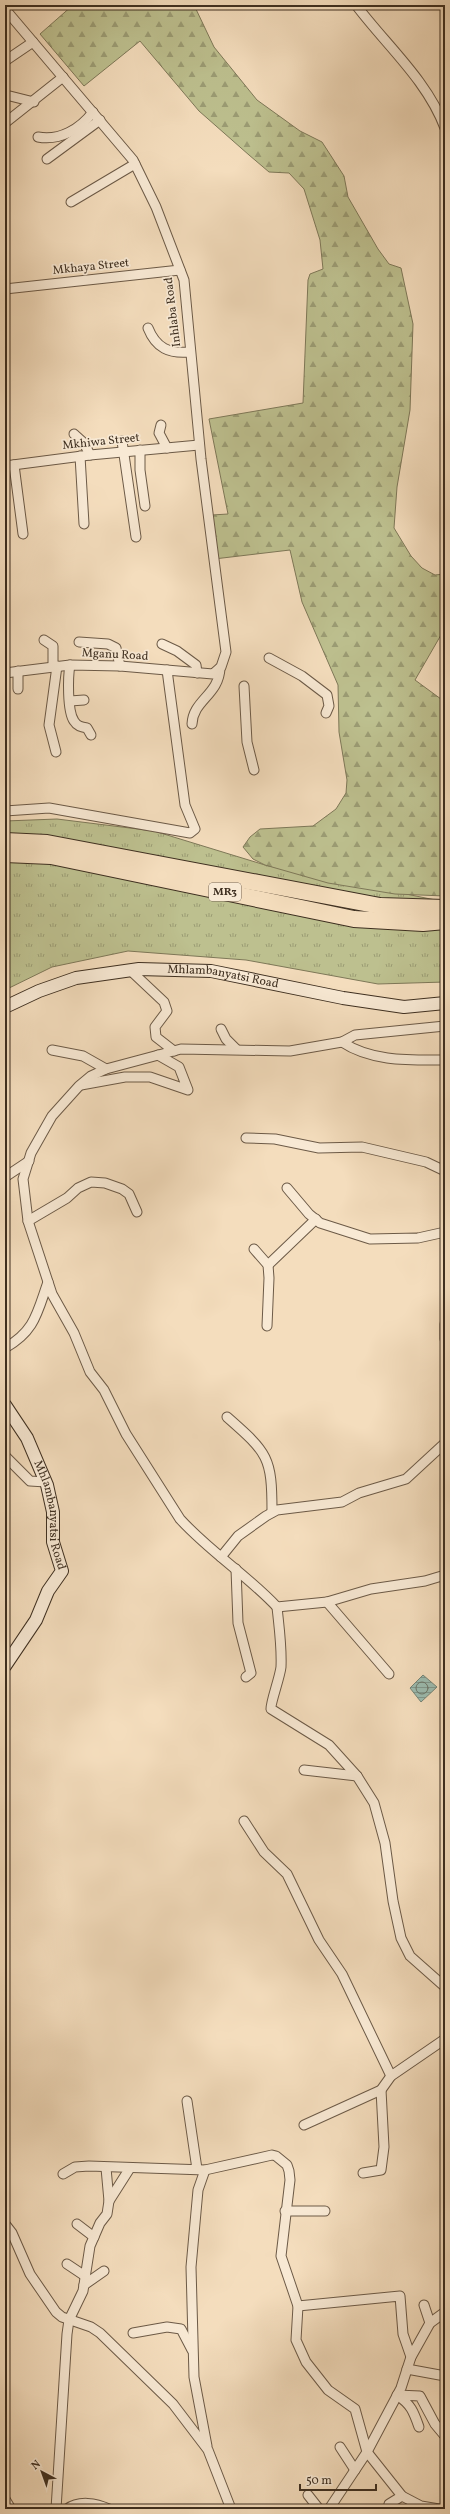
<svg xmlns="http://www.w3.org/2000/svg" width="450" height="2514" viewBox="0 0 450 2514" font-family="Vollkorn,serif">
  <defs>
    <pattern id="grass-tufts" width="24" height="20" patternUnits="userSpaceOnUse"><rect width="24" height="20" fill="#bdc08f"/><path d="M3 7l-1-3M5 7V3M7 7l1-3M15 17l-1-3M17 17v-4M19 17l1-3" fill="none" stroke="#9b9c74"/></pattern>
    <pattern id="forest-firs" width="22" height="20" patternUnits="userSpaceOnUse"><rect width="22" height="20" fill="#bdc08f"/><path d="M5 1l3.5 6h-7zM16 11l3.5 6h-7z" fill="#9b9c74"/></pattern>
    <pattern id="water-rules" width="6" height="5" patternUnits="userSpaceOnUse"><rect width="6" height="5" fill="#9cbcb0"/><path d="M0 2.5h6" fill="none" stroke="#81998f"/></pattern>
  </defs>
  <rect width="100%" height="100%" fill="#f4ddbd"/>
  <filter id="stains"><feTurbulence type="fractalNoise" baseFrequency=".005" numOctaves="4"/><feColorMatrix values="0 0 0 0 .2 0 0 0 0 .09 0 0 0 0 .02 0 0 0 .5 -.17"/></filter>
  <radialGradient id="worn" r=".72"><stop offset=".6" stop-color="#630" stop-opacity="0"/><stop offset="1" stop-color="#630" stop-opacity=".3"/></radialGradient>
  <polygon fill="url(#grass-tufts)" stroke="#7e7858" points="57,819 154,831 265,865 445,902 445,982 378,984 246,960 128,951 52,967 5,990 5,821"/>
  <polygon fill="url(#forest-firs)" stroke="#7e7858" points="73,5 194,5 214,47 257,100 300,131 322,142 344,176 348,197 378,249 389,264 401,268 413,324 410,410 397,487 394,528 411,556 422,568 435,575 445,574 445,628 415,680 445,702 445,896 395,894 328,883 265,865 253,859 243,847 250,837 260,829 313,826 336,809 346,793 347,780 339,732 338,685 302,602 290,550 214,559 212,515 228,514 209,419 303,403 308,280 310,274 323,269 320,240 304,189 289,173 269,172 249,155 199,111 140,41 84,86 40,34"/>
  <polygon fill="url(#water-rules)" stroke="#768476" points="423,1675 437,1687 421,1702 410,1688"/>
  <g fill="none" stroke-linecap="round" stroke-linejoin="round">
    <circle stroke="#6d7668" stroke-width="1" cx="422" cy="1688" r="6"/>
    <defs>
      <g id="street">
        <path d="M356 5C386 45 427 80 445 128"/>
        <polyline points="5,9 133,160 156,207 184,280 201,459 226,652 221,667 213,674 120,666 70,665 5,673"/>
        <polyline points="5,61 33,42"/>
        <polyline points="10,96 34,102"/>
        <polyline points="5,123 63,77"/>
        <path d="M38 137C60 141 80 129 93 112"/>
        <polyline points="47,159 100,120"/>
        <polyline points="71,202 135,164"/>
        <polyline points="5,289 180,270"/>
        <path d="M148 328C156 348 169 354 190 352"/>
        <polyline points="161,425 159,433 167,448"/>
        <polyline points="74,434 84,443 90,455"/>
        <polyline points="122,441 136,537"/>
        <polyline points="140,450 140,470 145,506"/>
        <polyline points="80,456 84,524"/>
        <polyline points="14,465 23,534"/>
        <polyline points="5,466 90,455 199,445"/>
        <polyline points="44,640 53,646 53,667"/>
        <polyline points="79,642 108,644 116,648 120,666"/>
        <polyline points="162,644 177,651 196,665 197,673"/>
        <polyline points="269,658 302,676 327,695 329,706 326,713"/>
        <path d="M70 665C68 676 67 711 74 721 77 726 81 727 87 728L91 735"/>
        <polyline points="244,686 247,742 254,770"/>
        <polyline points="18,689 18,671"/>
        <polyline points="70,701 84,700"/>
        <path d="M192 724C193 700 219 695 220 668"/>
        <polyline points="56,752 49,725 57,666"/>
        <polyline points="5,811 49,808 190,833 195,829 185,805 167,670"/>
        <polyline points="130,970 164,1002 167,1011 155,1027 156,1037 174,1051"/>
        <path d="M445 1026 355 1035 342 1042 290 1051 181 1049 106 1069 91 1076 79 1086 52 1116 31 1153 23 1179 28 1221 52 1294 74 1333 90 1372 104 1390 126 1434 180 1519C210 1552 247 1575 277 1607L327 1602 371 1589 425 1581 445 1575"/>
        <polyline points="221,1029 226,1039 236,1049"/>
        <path d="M342 1042C372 1062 410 1060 445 1060"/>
        <polyline points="52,1050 83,1056 106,1069"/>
        <polyline points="81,1085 125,1077 150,1077 188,1090 179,1067 158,1055"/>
        <polyline points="246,1138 275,1139 319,1148 362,1147 426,1162 445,1171"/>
        <polyline points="5,1177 29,1161"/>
        <polyline points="287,1188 309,1214 320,1223 370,1239 418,1238 445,1232"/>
        <polyline points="28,1221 67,1198 78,1188 91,1182 105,1183 122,1189 129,1194 137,1212"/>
        <polyline points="254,1249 268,1265 269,1278 267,1326"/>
        <polyline points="268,1265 316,1219"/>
        <polyline points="445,1324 445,1339"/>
        <path d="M5 1348C35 1331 37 1313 48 1282"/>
        <path d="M227 1417C268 1453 272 1457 272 1512"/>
        <polyline points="5,1456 30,1481 46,1482"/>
        <polyline points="221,1557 238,1536 266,1516 277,1510 342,1502 359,1493 406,1479 445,1443"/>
        <polyline points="236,1569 238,1623 251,1673 246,1677"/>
        <polyline points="327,1602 389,1674"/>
        <path d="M277 1607C279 1627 282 1647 281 1667 280 1677 270 1704 271 1709L329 1745 357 1776 374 1803 385 1843 393 1901 401 1938 410 1956 445 1987"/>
        <polyline points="304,1770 357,1776"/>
        <polyline points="244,1821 264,1852 287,1874 319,1940 342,1974 391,2076"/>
        <polyline points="187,2101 197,2169"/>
        <polyline points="304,2125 381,2090 391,2076 445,2039"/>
        <polyline points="205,2170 198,2190 191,2267 194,2377 207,2446"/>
        <polyline points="363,2173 381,2170 384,2147 381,2090"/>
        <polyline points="63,2174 75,2167 89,2166 205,2170 272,2155 276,2156 287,2165 289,2171 290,2180 281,2256 298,2306 296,2340 306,2362 328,2390 355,2409 367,2452 402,2496 421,2506 439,2509"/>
        <polyline points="109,2201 130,2168"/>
        <polyline points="285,2211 325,2211"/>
        <polyline points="5,2224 12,2233 30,2274 56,2312 62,2317 91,2327 100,2333 173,2404 208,2450 231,2509"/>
        <polyline points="77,2224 94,2237"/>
        <polyline points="67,2264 85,2276"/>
        <polyline points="84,2285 104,2271"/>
        <polyline points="424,2305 430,2323"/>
        <polyline points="298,2306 400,2296 403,2334 411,2357"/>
        <polyline points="133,2333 167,2327 181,2329 192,2350"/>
        <polyline points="407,2369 445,2376"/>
        <polyline points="397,2395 420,2396 435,2424 445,2436"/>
        <path d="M398 2396C411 2404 414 2413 419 2427"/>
        <polyline points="340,2447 355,2470"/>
        <polyline points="308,2495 319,2509"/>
        <polyline points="5,2499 11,2509"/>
        <polyline points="56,2509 67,2334 69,2320 83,2291 90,2246 100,2223 107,2214 109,2201 106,2168"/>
        <path d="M67 2509C79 2500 96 2503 109 2509"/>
        <polyline points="329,2509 367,2452 401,2388 411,2357 430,2323 445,2312"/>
        <polyline points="388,2509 389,2504 402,2496"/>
      </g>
      <g id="secondary">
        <path id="s1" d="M5 1007 39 991 76 978 139 969 211 971 343 998 404 1007 445 1003"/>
        <path id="s2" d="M5 1405 27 1438 47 1485 53 1512V1542L62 1571 48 1591 36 1620 5 1666"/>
      </g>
      <g id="highway">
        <polyline points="5,841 47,843 380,906 445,908"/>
        <polyline points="5,854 51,856 354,919 423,923 445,921"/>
      </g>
    </defs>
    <use href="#street" stroke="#6c5a47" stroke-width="11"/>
    <use href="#secondary" stroke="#3e2f20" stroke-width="14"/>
    <use href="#highway" stroke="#3e2f20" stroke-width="18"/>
    <use href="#street" stroke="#f8e9d4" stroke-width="9"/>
    <use href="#secondary" stroke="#f8e9d4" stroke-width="12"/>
    <use href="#highway" stroke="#f4ddbd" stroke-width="16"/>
  </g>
  <g text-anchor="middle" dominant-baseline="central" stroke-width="3.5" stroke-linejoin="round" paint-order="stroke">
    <rect fill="#f8e9d4" stroke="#766756" stroke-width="1" x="209" y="883" width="32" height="18" rx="3"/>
    <g font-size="11" font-weight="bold" fill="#3e2f20">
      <text x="225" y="892">MR3</text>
    </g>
    <g font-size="12" fill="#3e2f20" stroke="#f8e9d4">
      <text transform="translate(91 267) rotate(-6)">Mkhaya Street</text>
      <text transform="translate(173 312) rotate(-97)">Inhlaba Road</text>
      <text transform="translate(101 442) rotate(-6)">Mkhiwa Street</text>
      <text transform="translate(115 655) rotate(3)">Mganu Road</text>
      <text stroke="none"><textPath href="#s1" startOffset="225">Mhlambanyatsi Road</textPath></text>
      <text stroke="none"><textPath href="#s2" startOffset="121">Mhlambanyatsi Road</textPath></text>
    </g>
  </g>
  <rect width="450" height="2514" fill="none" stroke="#f4ddbd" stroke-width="20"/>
  <rect x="6" y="6" width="438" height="2502" fill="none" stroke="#3e2f20" stroke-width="2"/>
  <rect x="10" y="10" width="430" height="2494" fill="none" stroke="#3e2f20"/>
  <g transform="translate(42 2472) rotate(319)" stroke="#f8e9d4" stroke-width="3" paint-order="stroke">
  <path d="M0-3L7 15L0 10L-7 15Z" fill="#3e2f20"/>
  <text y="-6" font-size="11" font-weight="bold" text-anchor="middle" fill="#3e2f20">N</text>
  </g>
  <path d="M300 2484v6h76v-6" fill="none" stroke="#3e2f20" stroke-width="2"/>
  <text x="306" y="2484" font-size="12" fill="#3e2f20" stroke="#f8e9d4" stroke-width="3" paint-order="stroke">50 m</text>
  <rect width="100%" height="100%" filter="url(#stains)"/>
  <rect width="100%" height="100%" fill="url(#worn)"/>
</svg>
